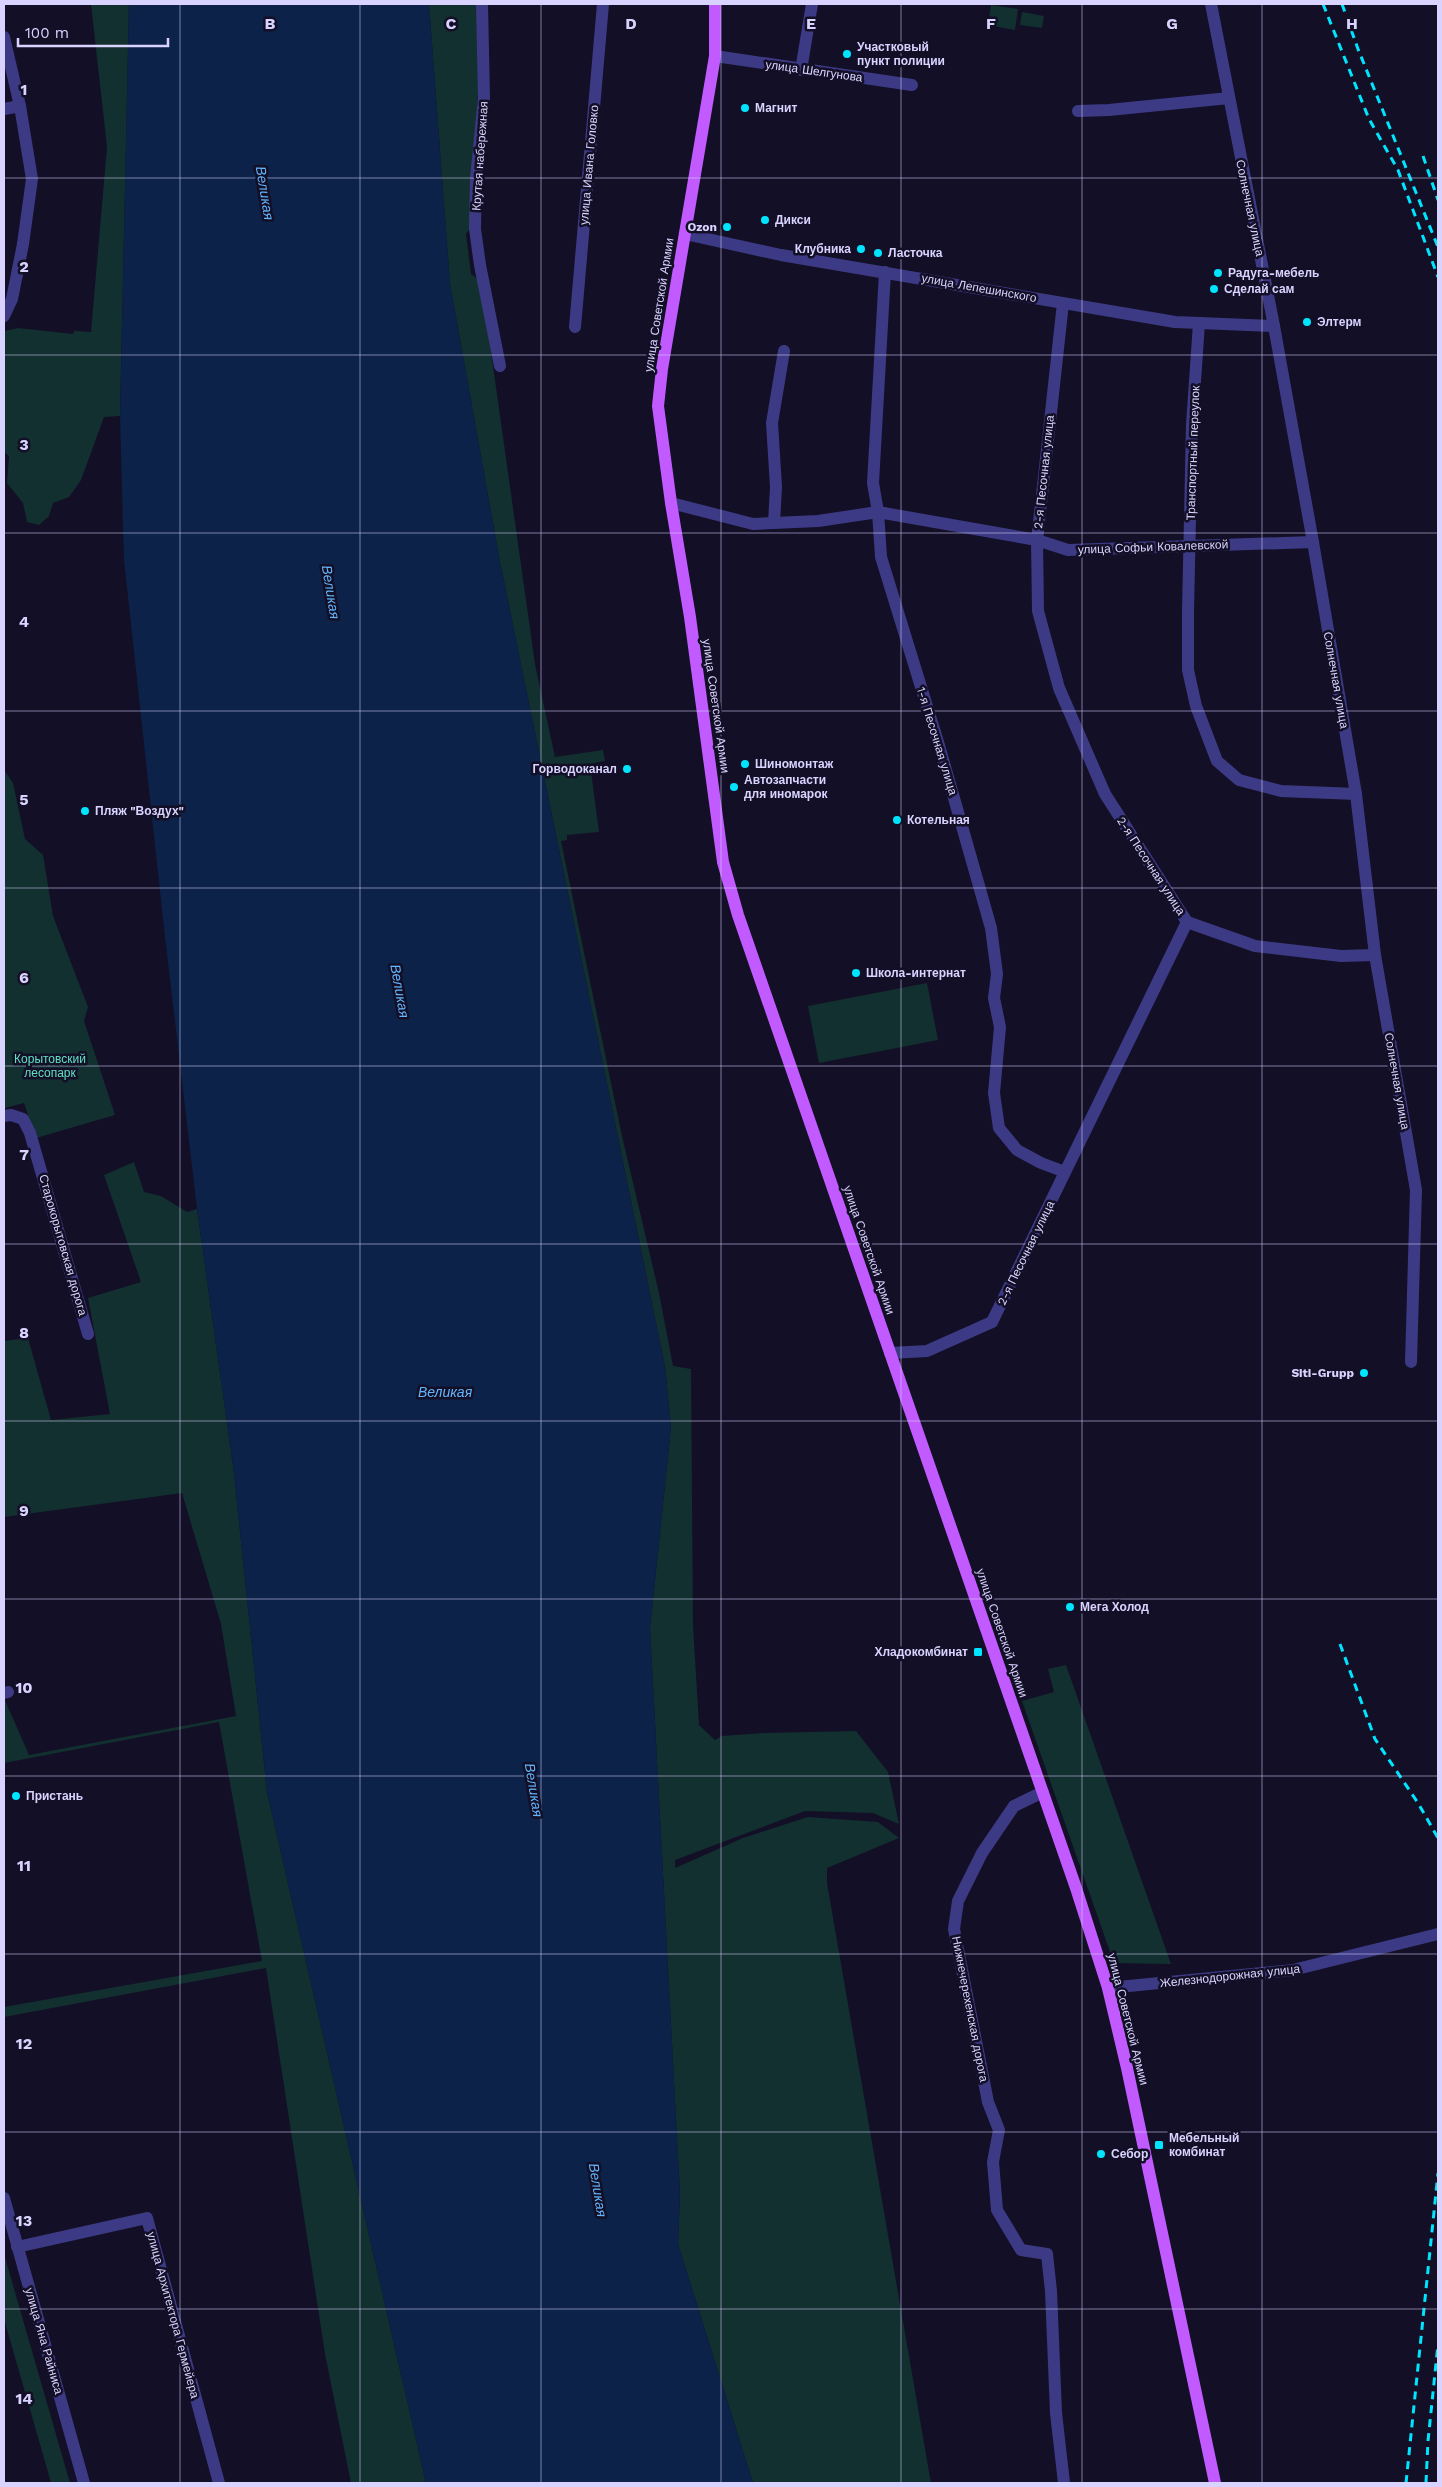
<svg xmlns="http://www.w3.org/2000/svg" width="1442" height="2487" viewBox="0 0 1442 2487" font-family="'Work Sans',sans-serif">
  <rect width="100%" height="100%" fill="#130f26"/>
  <g fill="#12302f">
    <polygon points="91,4 129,4 120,416 104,417 81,480 69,497 53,503 49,516 39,525 27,522 23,503 7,483 9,456 4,452 4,331 18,328 73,334 74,331 91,332 107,147"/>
    <polygon points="429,4 477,4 479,70 472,225 466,234 471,274 481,281 535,664 555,757 603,750 605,761 590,764 599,832 567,835 567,840 561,841 622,1136 659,1293 673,1366 691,1369 693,1625 699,1725 715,1740 722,1736 765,1733 856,1731 888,1772 899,1824 873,1813 805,1811 675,1860 675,1868 743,1838 808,1817 878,1822 899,1838 827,1868 827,1883 931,2483 753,2483 678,2244 680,2195 650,1628 671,1427 665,1367 500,562 450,284"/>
    <polygon points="991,5 1018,9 1015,30 988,25"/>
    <polygon points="1022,12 1044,16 1042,28 1020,25"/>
    <polygon points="4,770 13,783 25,839 43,855 53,916 88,1007 84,1021 115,1115 36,1138 24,1103 5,1108 4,1104"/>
    <polygon points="927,983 938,1040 819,1063 808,1006"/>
    <polygon points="134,1162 144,1192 161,1196 187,1212 197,1209 234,1473 267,1792 426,2483 351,2483 325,2354 266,1968 4,2017 4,2007 262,1961 219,1722 4,1763 4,1698 29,1755 236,1716 221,1624 182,1493 4,1517 4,1341 28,1338 51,1420 110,1414 88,1298 141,1282 104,1175"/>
    <polygon points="1066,1665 1171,1964 1114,1963 1022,1701 1054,1692 1048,1669"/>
    <polygon points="4,2254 70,2483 51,2483 48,2472 4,2319"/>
  </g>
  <polygon fill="#0c2248" points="129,4 429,4 450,284 500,562 665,1367 671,1427 650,1628 680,2195 678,2244 753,2483 426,2483 267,1792 234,1473 197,1209 164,928 124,560 120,416"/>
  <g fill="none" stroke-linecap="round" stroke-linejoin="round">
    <g stroke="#3d3a85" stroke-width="12">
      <polyline points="482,4 484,98 476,178 475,229 480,265 500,366"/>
      <polyline points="1211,4 1274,326 1313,542 1356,794 1375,955 1416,1190 1411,1362"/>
      <polyline points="4,37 20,106 32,179 23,244 12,299 4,316"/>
      <polyline points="715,56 912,85"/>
      <polyline points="801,70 812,4"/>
      <polyline points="4,109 20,106"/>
      <polyline points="1078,111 1109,110 1229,98"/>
      <polyline points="685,234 781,255 1175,322 1274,326"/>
      <polyline points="885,272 873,483 878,512 881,557 938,742 991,928 997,974 994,998 1000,1027 994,1093 999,1128 1017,1150 1041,1163 1065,1172"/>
      <polyline points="1063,303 1037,540 1038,611 1059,688 1105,794 1187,922"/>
      <polyline points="1199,323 1192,425 1188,612 1188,670 1196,706 1217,761 1239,780 1281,791 1356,794"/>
      <polyline points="575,327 603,4"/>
      <polyline points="671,503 753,524 818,521 878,512 1037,540 1068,550 1313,542"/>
      <polyline points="774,523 776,487 772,423 784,351"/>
      <polyline points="1187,922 1255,946 1341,956 1375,955"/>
      <polyline points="4,1116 11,1115 23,1119 30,1133 88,1334"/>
      <polyline points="890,1353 927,1351 992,1322 1187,922"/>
      <polyline points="4,1693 8,1692"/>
      <polyline points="1043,1792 1014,1806 982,1853 958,1901 954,1929 988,2102 999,2130 993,2162 997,2210 1021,2250 1047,2254 1051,2291 1056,2413 1064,2483"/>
      <polyline points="1108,1988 1293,1970 1438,1934"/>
      <polyline points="4,2198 84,2483"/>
      <polyline points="17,2247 147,2218 219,2483"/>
    </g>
    <polyline stroke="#c25bff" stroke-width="12" points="715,4 715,56 662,369 658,406 671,503 690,617 723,862 738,915 1076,1888 1108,1988 1127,2068 1215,2483"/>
    <g stroke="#00e5ff" stroke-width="3" stroke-dasharray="8 6" stroke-linecap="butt">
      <polyline points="1323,4 1369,119 1398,170 1438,277"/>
      <polyline points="1342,4 1358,49 1438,247"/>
      <polyline points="1423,156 1438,200"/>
      <polyline points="1340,1644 1375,1739 1418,1803 1438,1838"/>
      <polyline points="1406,2483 1438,2173"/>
      <polyline points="1426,2483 1428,2441 1438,2344"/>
    </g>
  </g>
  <path fill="none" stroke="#d9d4ff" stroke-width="1" stroke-opacity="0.55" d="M180 4V2483M360 4V2483M541 4V2483M721 4V2483M901 4V2483M1082 4V2483M1262 4V2483M4 178H1438M4 355H1438M4 533H1438M4 711H1438M4 888H1438M4 1066H1438M4 1244H1438M4 1421H1438M4 1599H1438M4 1776H1438M4 1954H1438M4 2132H1438M4 2309H1438"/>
  <g fill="#00e5ff" stroke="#130f26" stroke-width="2">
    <circle cx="847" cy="54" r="5"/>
    <circle cx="745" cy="108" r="5"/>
    <circle cx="765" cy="220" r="5"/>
    <circle cx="727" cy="227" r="5"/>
    <circle cx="861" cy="249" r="5"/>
    <circle cx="878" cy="253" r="5"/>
    <circle cx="1218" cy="273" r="5"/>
    <circle cx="1214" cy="289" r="5"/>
    <circle cx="1307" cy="322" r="5"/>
    <circle cx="745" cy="764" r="5"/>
    <circle cx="627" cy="769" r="5"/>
    <circle cx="734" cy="787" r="5"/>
    <circle cx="85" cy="811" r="5"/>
    <circle cx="897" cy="820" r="5"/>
    <circle cx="856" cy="973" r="5"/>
    <circle cx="1364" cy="1373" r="5"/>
    <circle cx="1070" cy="1607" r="5"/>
    <rect x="973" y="1647" width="10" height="10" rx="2.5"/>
    <circle cx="16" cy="1796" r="5"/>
    <rect x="1154" y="2140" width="10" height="10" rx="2.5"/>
    <circle cx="1101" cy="2154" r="5"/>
  </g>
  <g text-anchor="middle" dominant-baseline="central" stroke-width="5" stroke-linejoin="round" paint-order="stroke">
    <g font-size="12" font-weight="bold" fill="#d9d4ff" stroke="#130f26" text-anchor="start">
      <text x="857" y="47">Участковый<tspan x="857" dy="14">пункт полиции</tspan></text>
      <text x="755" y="108">Магнит</text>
      <text x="775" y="220">Дикси</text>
      <text x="717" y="227" text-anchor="end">Ozon</text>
      <text x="851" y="249" text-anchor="end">Клубника</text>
      <text x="888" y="253">Ласточка</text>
      <text x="1228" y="273">Радуга-мебель</text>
      <text x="1224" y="289">Сделай сам</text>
      <text x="1317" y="322">Элтерм</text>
      <text x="755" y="764">Шиномонтаж</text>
      <text x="617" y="769" text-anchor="end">Горводоканал</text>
      <text x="744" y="780">Автозапчасти<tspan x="744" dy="14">для иномарок</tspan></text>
      <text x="95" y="811">Пляж "Воздух"</text>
      <text x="907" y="820">Котельная</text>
      <text x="866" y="973">Школа-интернат</text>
      <text x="1354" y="1373" text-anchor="end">Siti-Grupp</text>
      <text x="1080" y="1607">Мега Холод</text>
      <text x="968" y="1652" text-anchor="end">Хладокомбинат</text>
      <text x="26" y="1796">Пристань</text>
      <text x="1169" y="2138">Мебельный<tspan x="1169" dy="14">комбинат</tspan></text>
      <text x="1111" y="2154">Себор</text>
    </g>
    <g font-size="12" fill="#d9d4ff" stroke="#130f26">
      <text transform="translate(814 71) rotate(8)">улица Шелгунова</text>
      <text transform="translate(480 156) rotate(-86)">Крутая набережная</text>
      <text transform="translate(589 165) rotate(-85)">улица Ивана Головко</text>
      <text transform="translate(1250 208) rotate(78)">Солнечная улица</text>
      <text transform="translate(979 288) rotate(10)">улица Лепешинского</text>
      <text transform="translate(659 305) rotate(-81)">улица Советской Армии</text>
      <text transform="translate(1193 453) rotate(-88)">Транспортный переулок</text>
      <text transform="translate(1044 472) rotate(-84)">2-я Песочная улица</text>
      <text transform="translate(1153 547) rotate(-2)">улица Софьи Ковалевской</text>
      <text transform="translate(1336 680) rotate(80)">Солнечная улица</text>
      <text transform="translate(716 706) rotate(82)">улица Советской Армии</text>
      <text transform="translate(937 741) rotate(73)">1-я Песочная улица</text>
      <text transform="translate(1151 866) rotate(57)">2-я Песочная улица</text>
      <text transform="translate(1397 1081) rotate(80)">Солнечная улица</text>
      <text transform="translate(63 1245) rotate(74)">Старокорытовская дорога</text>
      <text transform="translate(869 1250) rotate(71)">улица Советской Армии</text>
      <text transform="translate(1026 1253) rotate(-64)">2-я Песочная улица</text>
      <text transform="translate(1002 1633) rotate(71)">улица Советской Армии</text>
      <text transform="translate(1230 1976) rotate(-6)">Железнодорожная улица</text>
      <text transform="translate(970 2009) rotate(79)">Нижнечерехенская дорога</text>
      <text transform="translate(1128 2019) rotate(76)">улица Советской Армии</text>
      <text transform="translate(173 2315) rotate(75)">улица Архитектора Гермейера</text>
      <text transform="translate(44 2341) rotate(74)">улица Яна Райниса</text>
    </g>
    <g font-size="12" fill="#5fe0c0" stroke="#130f26">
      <text x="50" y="1059">Корытовский<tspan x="50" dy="14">лесопарк</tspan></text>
    </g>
    <g font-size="14" font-style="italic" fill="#62b6ff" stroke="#130f26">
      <text transform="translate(265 193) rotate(81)">Великая</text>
      <text transform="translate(331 592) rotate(81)">Великая</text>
      <text transform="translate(400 991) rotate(80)">Великая</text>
      <text x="445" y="1392">Великая</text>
      <text transform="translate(534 1790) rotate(81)">Великая</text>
      <text transform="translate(598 2190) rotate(81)">Великая</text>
    </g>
  </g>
  <g font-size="16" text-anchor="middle" font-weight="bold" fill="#d9d4ff" stroke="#130f26" stroke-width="5" stroke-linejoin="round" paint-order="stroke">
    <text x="270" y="29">B</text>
    <text x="451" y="29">C</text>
    <text x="631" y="29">D</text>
    <text x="811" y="29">E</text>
    <text x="991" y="29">F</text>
    <text x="1172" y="29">G</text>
    <text x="1352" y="29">H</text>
    <text x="24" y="95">1</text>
    <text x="24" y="272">2</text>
    <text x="24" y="450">3</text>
    <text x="24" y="627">4</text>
    <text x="24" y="805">5</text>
    <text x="24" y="983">6</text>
    <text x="24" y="1160">7</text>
    <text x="24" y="1338">8</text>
    <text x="24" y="1516">9</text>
    <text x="24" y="1693">10</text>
    <text x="24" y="1871">11</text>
    <text x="24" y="2049">12</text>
    <text x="24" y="2226">13</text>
    <text x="24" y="2404">14</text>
  </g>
  <rect width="1442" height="2487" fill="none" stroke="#d9d4ff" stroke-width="10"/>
  <path d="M18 38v8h150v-8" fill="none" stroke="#d9d4ff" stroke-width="2.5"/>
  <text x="25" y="38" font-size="15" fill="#d9d4ff" stroke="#130f26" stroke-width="4" paint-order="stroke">100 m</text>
</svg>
